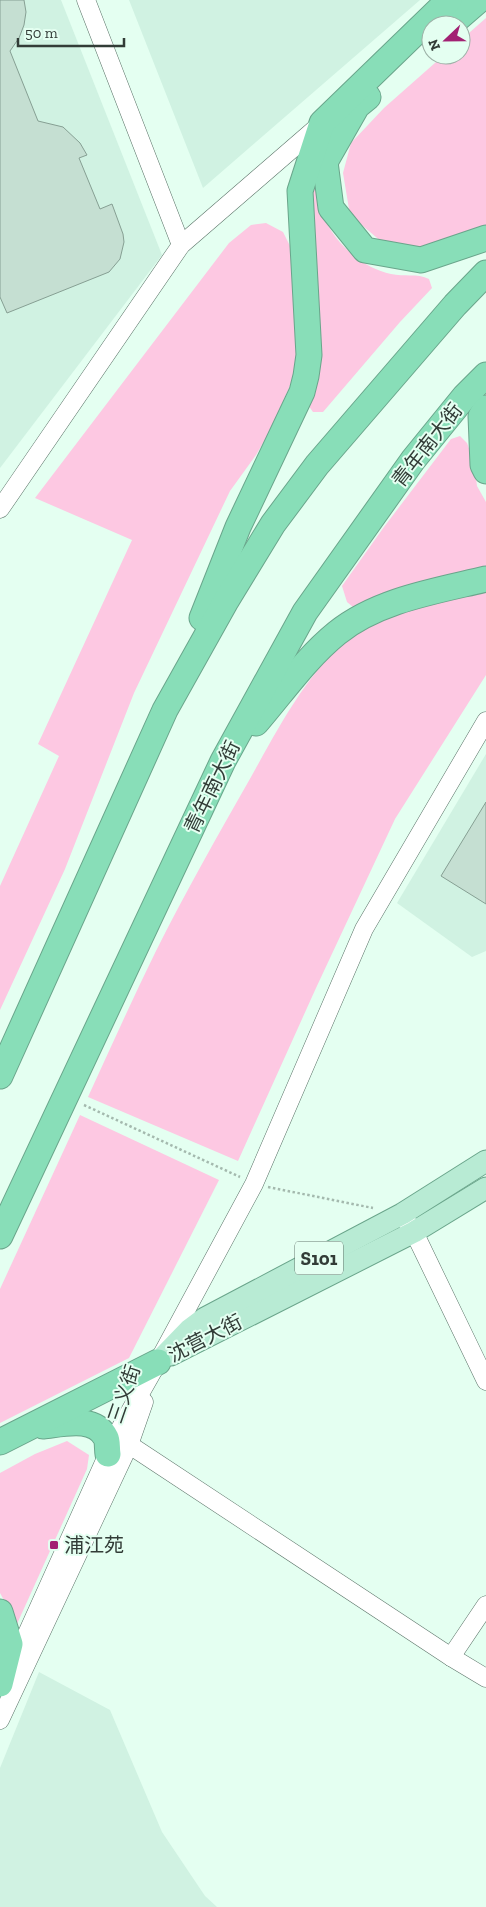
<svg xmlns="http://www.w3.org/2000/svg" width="486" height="1907" viewBox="0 0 486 1907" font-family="'Zilla Slab','Noto Sans SC',serif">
  <rect width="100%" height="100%" fill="#e4fff1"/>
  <g fill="#d0f2e2">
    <polygon points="0,0 61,0 162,255 0,468"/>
    <polygon points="129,0 420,0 203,188"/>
    <polygon points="486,754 486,951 472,957 397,903"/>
    <polygon points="39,1672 110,1710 162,1832 205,1896 217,1907 0,1907 0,1768"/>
  </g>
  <g fill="#fdc8e2">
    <polygon points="486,18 486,225 427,251 383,243 350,215 343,173 351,143 384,108 444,55 461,55 461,40"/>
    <path d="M311 185 317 187C319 196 320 205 323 214 333 242 362 268 391 274 404 277 417 273 429 279L432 288 400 322 323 412H313L308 405Z"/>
    <polygon points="266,223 283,232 291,248 299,365 270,431 256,455 230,491 134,693 65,869 0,1010 0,886 59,756 38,744 132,540 35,498 229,243 251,225"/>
    <polygon points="460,436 467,443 474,462 477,486 486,502 486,569 353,607 347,602 342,586 384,527 451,439"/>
    <path d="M486 590V675L395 819 316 988 238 1161 88 1097C110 1049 132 1000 155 953 185 893 218 835 251 777 279 727 308 670 354 634 383 612 450 599 486 590Z"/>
    <polygon points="80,1115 219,1180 129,1358 0,1423 0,1289"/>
    <polygon points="67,1441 89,1455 87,1469 17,1624 0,1593 0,1473 35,1454"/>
  </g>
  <g fill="#c5dfd2" stroke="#869f93">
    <polygon points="0,0 24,0 26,12 24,25 19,38 10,51 38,121 63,127 80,143 87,155 79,158 100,209 112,204 123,234 124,242 120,259 109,272 7,313 0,297"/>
    <polygon points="486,802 486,904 441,876"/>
  </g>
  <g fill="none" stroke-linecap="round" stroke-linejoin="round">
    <defs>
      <g id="minor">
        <polyline points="86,0 181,245"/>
        <polyline points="0,509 181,245 322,123"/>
        <polyline points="407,1222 414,1232 486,1381"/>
        <polyline points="116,1436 451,1657 486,1678"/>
        <polyline points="451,1657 486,1605"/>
        <polyline points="12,1667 116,1436 158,1362 254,1184 364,929 486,721"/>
        <polyline points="0,1720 129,1445 144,1402"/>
      </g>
      <g id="major">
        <polyline points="171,1355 414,1232 486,1188"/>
        <polyline points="158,1362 189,1330 205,1318 402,1214 486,1161"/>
      </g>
      <g id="highway">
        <polyline points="450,25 479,0"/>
        <polyline points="368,97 357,106 325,162 331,208 365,250 421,260 486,238"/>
        <polyline points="486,408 481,416 483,465 486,471"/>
        <polyline points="202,618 238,527 302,392 306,376 309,355 300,191 322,123 449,0"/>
        <path d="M256 723C282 693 306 658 337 633 378 600 436 591 486 579"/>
        <polyline points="0,1076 165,710 226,601 273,524 317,465 455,305 486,273"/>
        <polyline points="0,1236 223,761 305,612 413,460 465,396 486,375"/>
        <path d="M43 1426C62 1424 95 1415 106 1438 108 1442 107 1449 108 1454"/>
        <polyline points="0,1442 158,1362"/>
        <polyline points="0,1612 10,1644 0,1684"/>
      </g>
    </defs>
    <use href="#minor" stroke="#5b7368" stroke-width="19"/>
    <use href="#major" stroke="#6aa58b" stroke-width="23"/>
    <use href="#highway" stroke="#6aa58b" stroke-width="27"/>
    <g stroke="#a4b9ae" stroke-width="2.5" stroke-dasharray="2.5 2.5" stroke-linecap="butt">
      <polyline points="84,1105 240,1177"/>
      <polyline points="268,1187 373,1208"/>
    </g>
    <use href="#minor" stroke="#fff" stroke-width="18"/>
    <use href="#major" stroke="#b8ebd4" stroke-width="21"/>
    <use href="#highway" stroke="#88deb8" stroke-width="25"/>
  </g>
  <rect fill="#a22173" stroke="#e4fff1" stroke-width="2" x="49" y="1540" width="10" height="10" rx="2.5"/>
  <g text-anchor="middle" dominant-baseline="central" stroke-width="4" stroke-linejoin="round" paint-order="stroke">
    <rect fill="#e4fff1" stroke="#67766f" stroke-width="1" x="295" y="1241.5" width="48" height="33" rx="4"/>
    <g font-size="19" font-weight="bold" fill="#323c37">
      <text x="319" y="1258">S101</text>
    </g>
    <g font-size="20" fill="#323c37" stroke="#e4fff1">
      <text transform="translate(427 445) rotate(-52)">青年南大街</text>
      <text transform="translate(212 787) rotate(-64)">青年南大街</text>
      <text transform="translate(205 1338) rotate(-27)">沈营大街</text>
      <text transform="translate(124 1394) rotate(-71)">三义街</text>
    </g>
    <g font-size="20" fill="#323c37" stroke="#e4fff1" text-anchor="start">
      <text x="64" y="1545">浦江苑</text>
    </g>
  </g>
  <g transform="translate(446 40) rotate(248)"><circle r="24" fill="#e4fff1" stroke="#9db1a7"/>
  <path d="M0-4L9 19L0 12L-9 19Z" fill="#a22173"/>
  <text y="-8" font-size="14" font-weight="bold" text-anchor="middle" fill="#323c37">N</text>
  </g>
  <path d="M18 38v8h106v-8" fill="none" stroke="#323c37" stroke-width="2.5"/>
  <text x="25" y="38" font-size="15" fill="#323c37" stroke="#e4fff1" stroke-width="4" paint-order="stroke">50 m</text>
</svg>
